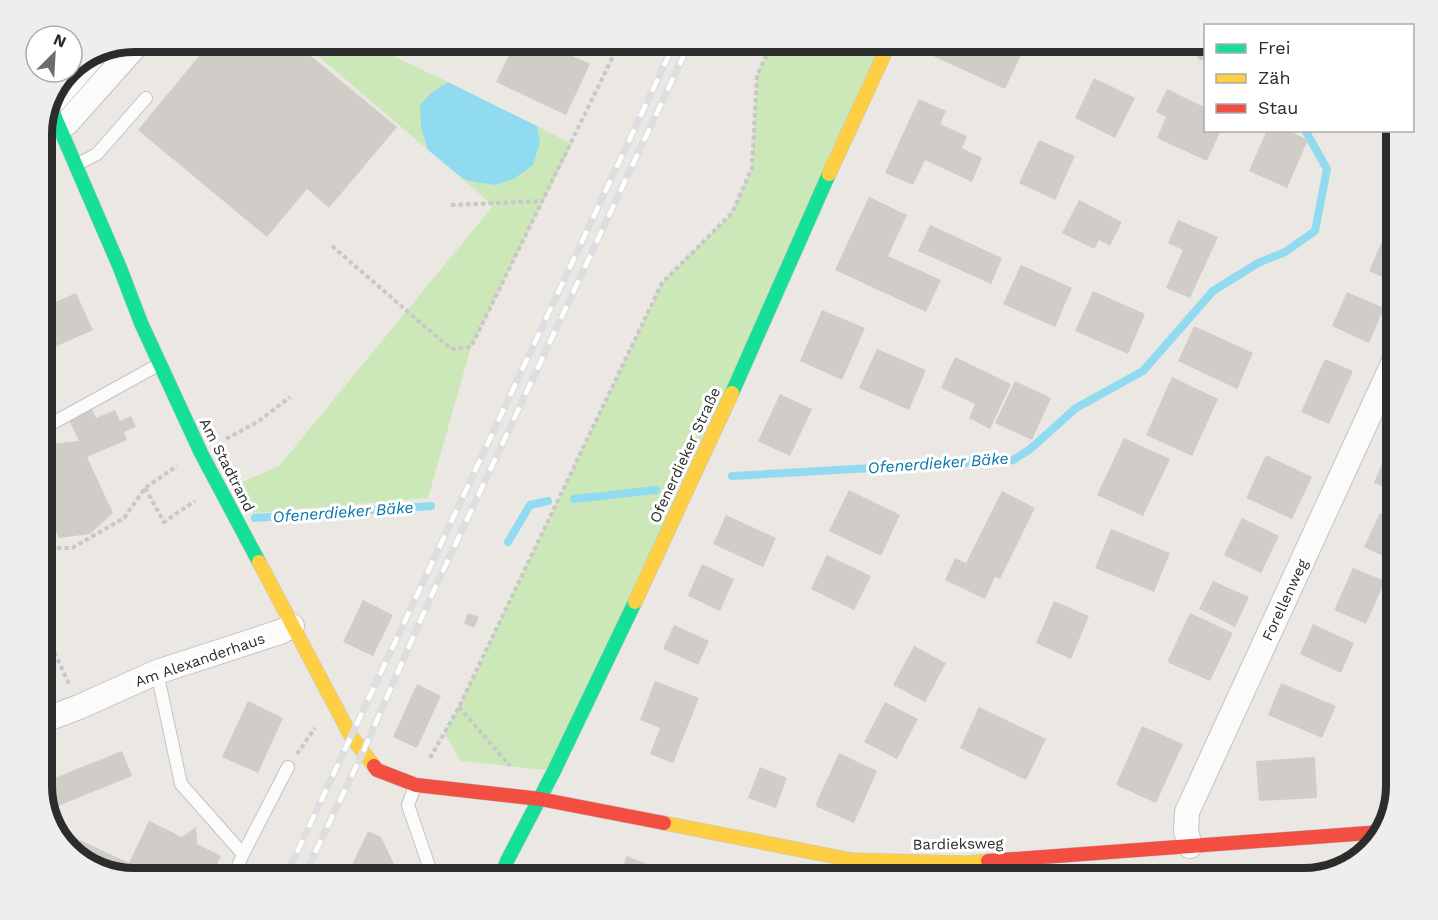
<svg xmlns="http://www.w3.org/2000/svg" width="1438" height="920" viewBox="0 0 1438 920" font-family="'Work Sans',sans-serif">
  <rect width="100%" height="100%" fill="#ebe7e2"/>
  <g fill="#cde8b8">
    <polygon points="302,42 364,42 448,82 432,92 421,128 428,150"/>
    <polygon points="772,42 888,42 554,771 461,761 444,733 459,707 662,283 732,213 752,168 757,76"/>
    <polygon points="537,126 572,144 471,347 428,498 254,513 238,484 279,466 493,206 463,179 496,185 514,179 533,165 540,143"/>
  </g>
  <polygon fill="#91dbf1" points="448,82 537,126 540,143 533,165 514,179 496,185 474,182 463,179 428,150 421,128 420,105 432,92"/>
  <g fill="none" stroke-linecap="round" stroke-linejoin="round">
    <g stroke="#91dbf1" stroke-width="8">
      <polyline points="732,476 1013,460 1029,450 1076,408 1143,371 1213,291 1258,263 1285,252 1315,231 1327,169 1305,130"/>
      <polyline points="574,499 656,490"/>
      <polyline points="255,518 431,506"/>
      <polyline points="508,542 530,505 548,501"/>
    </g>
  </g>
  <g fill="#d0cdc9">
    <polygon points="204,42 294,42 397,127 329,208 307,189 267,237 138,130 208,45"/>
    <polygon points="433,42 468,42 463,55"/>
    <polygon points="515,42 542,42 590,64 566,115 496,82"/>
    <polygon points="939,42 1027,42 1005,89 933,56"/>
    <polygon points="1191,42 1206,42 1206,58 1200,61 1189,44"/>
    <polygon points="1094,78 1135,98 1115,138 1075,118"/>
    <polygon points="1167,89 1206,108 1206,130 1221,130 1207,161 1157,138 1166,117 1156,112"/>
    <polygon points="919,99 946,111 940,124 967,136 962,148 982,158 972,182 925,160 913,185 885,173"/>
    <polygon points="1267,130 1287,130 1308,140 1287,188 1249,171"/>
    <polygon points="1039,140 1075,156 1055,200 1019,183"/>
    <polygon points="869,197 907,215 888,256 941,280 926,312 835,270"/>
    <polygon points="1079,200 1122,222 1110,246 1099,240 1094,249 1062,233"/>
    <polygon points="1178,220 1218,237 1190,298 1166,288 1183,250 1168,243"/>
    <polygon points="930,225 1002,258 991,284 918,251"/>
    <polygon points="1384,237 1396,242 1396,283 1369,271"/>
    <polygon points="1021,265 1072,288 1055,327 1003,304"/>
    <polygon points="1093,291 1145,314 1128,354 1075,331"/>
    <polygon points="1347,292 1384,308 1369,343 1332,326"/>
    <polygon points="76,293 93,330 48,350 42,337 42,328 56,321 49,305"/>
    <polygon points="822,310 865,328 842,380 800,361"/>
    <polygon points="1194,326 1253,353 1237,389 1178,361"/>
    <polygon points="877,349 926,370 909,410 859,388"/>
    <polygon points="955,357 1011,384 990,429 969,418 975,404 941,388"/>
    <polygon points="1325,359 1353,371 1329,424 1301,412"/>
    <polygon points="1172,377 1218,399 1192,456 1146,435"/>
    <polygon points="1015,381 1051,398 1032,440 995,423"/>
    <polygon points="780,394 812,409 790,456 758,441"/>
    <polygon points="91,407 96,418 115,410 120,421 131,416 136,427 124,432 127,440 87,457 113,513 90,534 59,538 42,502 42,450 49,444 79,441 68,418"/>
    <polygon points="1124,438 1170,459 1143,516 1097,495"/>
    <polygon points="1390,445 1396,447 1396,492 1374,483"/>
    <polygon points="1266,455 1312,477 1292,519 1246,498"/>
    <polygon points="849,490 900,515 881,556 829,531"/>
    <polygon points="1002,491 1035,508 1000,579 995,577 985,599 945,580 955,558 966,563"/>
    <polygon points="1380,513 1396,520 1396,562 1364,547"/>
    <polygon points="726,515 776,538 763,567 713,544"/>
    <polygon points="1242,518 1279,536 1261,573 1224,555"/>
    <polygon points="1111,529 1170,553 1154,592 1095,568"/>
    <polygon points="827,555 871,576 854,610 811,589"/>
    <polygon points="702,564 734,579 720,611 688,596"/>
    <polygon points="1353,568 1385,581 1366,624 1334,610"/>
    <polygon points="1213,581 1249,597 1235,627 1199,609"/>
    <polygon points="363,600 393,615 373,656 343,642"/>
    <polygon points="1054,601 1089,616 1071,659 1036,643"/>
    <polygon points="468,613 479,617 474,628 464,623"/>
    <polygon points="1190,613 1233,633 1210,681 1167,662"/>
    <polygon points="1313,624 1354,643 1341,673 1300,654"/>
    <polygon points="674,625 709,641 698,665 663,649"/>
    <polygon points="914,646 946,663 925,702 893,685"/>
    <polygon points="1396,678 1396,704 1387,700"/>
    <polygon points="655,681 699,698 673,763 650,754 660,728 640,720"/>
    <polygon points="1281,683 1336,706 1322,738 1268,715"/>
    <polygon points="417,684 441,696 417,748 393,737"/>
    <polygon points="248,701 283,718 258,773 222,757"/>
    <polygon points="885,702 918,719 897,759 864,742"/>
    <polygon points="979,707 1046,739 1026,780 960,748"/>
    <polygon points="1142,726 1183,744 1156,803 1116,785"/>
    <polygon points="122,751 132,776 48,810 42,792 42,783"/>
    <polygon points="839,753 877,771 854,823 815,806"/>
    <polygon points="1315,757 1317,798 1259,801 1256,761"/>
    <polygon points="760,767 787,778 776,808 748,798"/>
    <polygon points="149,821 182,837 196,827 197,844 221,856 211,878 134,878 83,863 61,839 65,833 129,863"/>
    <polygon points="368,831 381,837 394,864 387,878 346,878"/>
    <polygon points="627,856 664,871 661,878 618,878"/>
  </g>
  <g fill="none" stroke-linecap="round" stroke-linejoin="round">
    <defs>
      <g id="lane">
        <polyline points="53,107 59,104 101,56"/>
        <polyline points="76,165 97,154 146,98"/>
        <polyline points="42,429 158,365"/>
        <polyline points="157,672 181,784 243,854 288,767"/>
        <polyline points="415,786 408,805 433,878"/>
        <polyline points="233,878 243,854"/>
      </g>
      <g id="street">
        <polyline points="59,127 67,123 139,42"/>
        <polyline points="42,721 79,707 157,672 280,632 292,626"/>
        <polyline points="1190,846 1186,831 1187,812 1396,357"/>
      </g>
      <g id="fast">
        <polyline points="51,108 120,268 141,323 201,453 259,562"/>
        <polyline points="732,393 829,174"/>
        <polyline points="501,878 507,861 554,771 635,602"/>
      </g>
      <g id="slow">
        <polyline points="829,174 890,42"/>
        <polyline points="259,562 351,736 374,766"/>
        <polyline points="635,602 732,393"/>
        <polyline points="664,823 852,860 967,863 988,861"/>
      </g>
      <g id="jam">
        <polyline points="374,766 377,770 416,785 540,799 664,823"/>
        <polyline points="988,861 1382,832"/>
      </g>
    </defs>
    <use href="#lane" stroke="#c4c3c3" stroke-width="14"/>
    <use href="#street" stroke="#c4c3c3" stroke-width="26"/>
    <use href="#fast" stroke="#c4c3c3" stroke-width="15"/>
    <use href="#slow" stroke="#c4c3c3" stroke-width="15"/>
    <use href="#jam" stroke="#c4c3c3" stroke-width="15"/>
    <g stroke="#c8c8c7" stroke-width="4" stroke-dasharray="4.5 3" stroke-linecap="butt">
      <polyline points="451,205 543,201"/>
      <polyline points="332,246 451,349 471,347 620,42"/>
      <polyline points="226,439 259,421 290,397"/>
      <polyline points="145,488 164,522 195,501"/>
      <polyline points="42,548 72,548 124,518 145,488 177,466"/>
      <polyline points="42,625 69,684"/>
      <polyline points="459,707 510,766"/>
      <polyline points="297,754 315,728"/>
      <polyline points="430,758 459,707 662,283 732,213 752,168 757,76 772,42"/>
    </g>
    <use href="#lane" stroke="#fcfbfb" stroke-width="12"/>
    <use href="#street" stroke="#fcfbfb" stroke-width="24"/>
    <use href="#fast" stroke="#16e098" stroke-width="14"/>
    <use href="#slow" stroke="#ffcf43" stroke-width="14"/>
    <use href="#jam" stroke="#f24e42" stroke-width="14"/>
    <defs>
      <g id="rail">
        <polyline points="285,878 675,42"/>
        <polyline points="303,878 363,752 428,603 690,42"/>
      </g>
    </defs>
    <use href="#rail" stroke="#dedee0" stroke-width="7"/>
    <use href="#rail" stroke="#fff" stroke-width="4.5" stroke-dasharray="14" stroke-linecap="butt"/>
  </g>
  <g text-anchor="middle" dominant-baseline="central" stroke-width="6" stroke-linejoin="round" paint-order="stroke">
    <g font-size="15" fill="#2c2c2c" stroke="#fff">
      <text transform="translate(685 455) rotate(-65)">Ofenerdieker Straße</text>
      <text transform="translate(227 465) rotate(63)">Am Stadtrand</text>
      <text transform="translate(1285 600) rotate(-65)">Forellenweg</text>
      <text transform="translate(200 660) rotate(-19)">Am Alexanderhaus</text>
      <text transform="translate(958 844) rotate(-1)">Bardieksweg</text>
    </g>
    <g font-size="16" font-style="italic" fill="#0375a9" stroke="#fff">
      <text transform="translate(938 463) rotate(-4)">Ofenerdieker Bäke</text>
      <text transform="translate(343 512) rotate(-4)">Ofenerdieker Bäke</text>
    </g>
  </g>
  <path d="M0 0H1438V920H0ZM134 52H1304A82 82 0 0 1 1386 134V786A82 82 0 0 1 1304 868H134A82 82 0 0 1 52 786V134A82 82 0 0 1 134 52Z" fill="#eee" fill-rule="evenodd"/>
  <path fill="none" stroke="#2c2c2c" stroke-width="8" d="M134 52H1304A82 82 0 0 1 1386 134V786A82 82 0 0 1 1304 868H134A82 82 0 0 1 52 786V134A82 82 0 0 1 134 52Z"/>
  <rect x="1204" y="24" width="210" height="108" fill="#ffffff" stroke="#ababab" stroke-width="1.5"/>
  <rect x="1216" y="44" width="30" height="9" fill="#16e098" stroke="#ababab" stroke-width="1.5"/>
  <text x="1258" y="54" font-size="18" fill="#2c2c2c">Frei</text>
  <rect x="1216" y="74" width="30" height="9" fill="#ffcf43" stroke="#ababab" stroke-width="1.5"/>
  <text x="1258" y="84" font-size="18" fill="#2c2c2c">Zäh</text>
  <rect x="1216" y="104" width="30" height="9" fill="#f24e42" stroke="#ababab" stroke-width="1.5"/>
  <text x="1258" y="114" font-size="18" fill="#2c2c2c">Stau</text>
  <g transform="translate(54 54) rotate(24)"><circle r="28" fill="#ffffff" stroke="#ababab" stroke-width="1.5"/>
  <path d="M0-4.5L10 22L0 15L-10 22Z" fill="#6f6d6c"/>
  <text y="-9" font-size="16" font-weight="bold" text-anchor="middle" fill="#2c2c2c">N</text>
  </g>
</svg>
